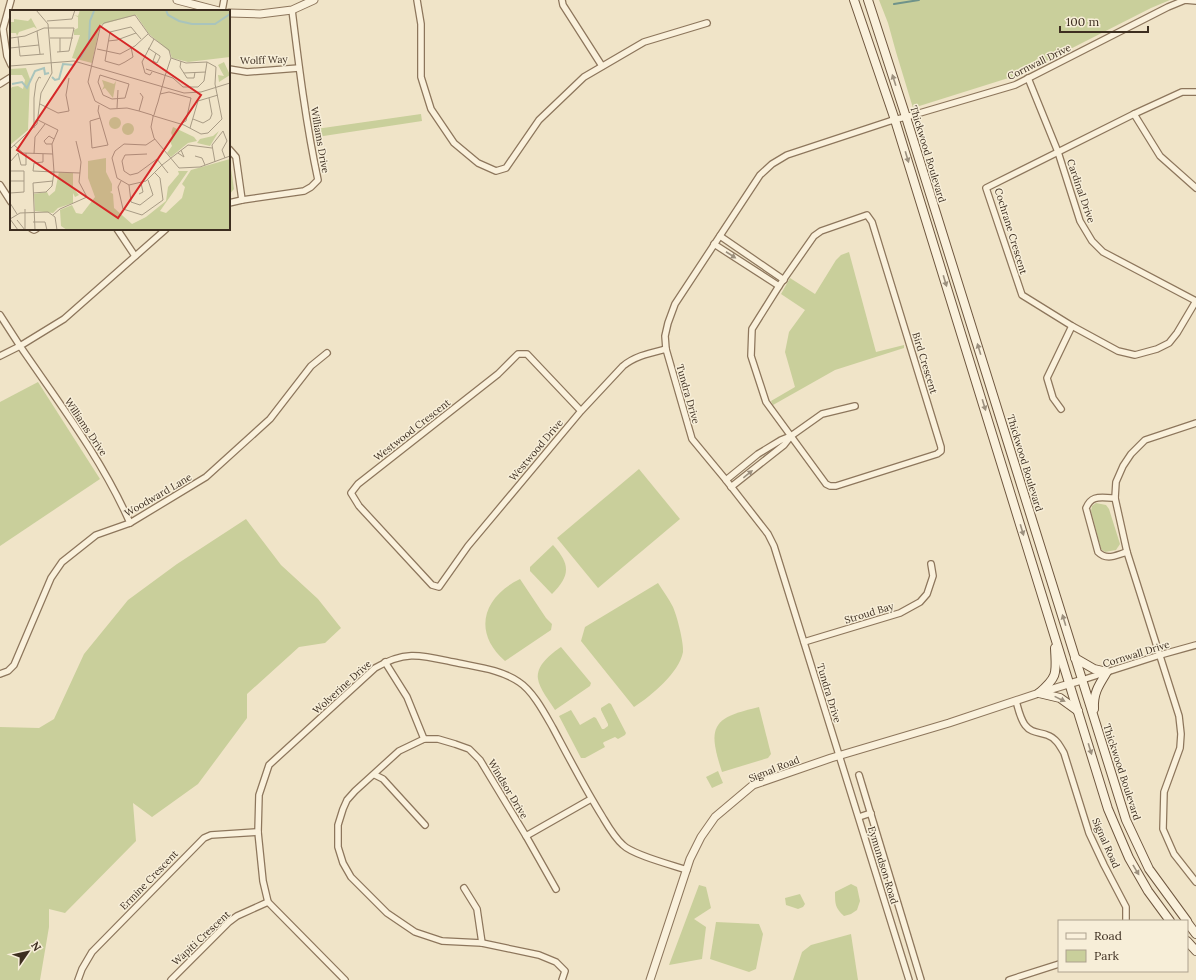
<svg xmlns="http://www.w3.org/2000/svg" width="1196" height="980" viewBox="0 0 1196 980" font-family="Lora,serif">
  <rect width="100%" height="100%" fill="#f0e4c8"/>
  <g fill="#c9cf9b">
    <polygon points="879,0 1170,0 1151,8 1021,74 913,108 896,52 888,23"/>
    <polygon points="421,114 422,121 317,137 316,129"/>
    <polygon points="229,160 230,162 234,189 229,195"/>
    <polygon points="849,252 876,352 904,345 904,348 835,370 773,405 771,401 795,387 785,352 789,332 805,310 781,294 790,278 815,294 836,260 841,255"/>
    <polygon points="38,382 100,479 0,546 0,402"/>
    <polygon points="639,469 680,519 598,588 557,538"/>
    <polygon points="1096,503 1106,505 1109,509 1120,544 1116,550 1105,552 1101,549 1091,511 1092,506"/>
    <polygon points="246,519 281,565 318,599 341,628 325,643 299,647 247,694 247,718 198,784 152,817 133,803 136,841 65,913 49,909 49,927 40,980 0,980 0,727 39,728 54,719 84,654 128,600 177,564"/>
    <path d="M553 545C570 564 571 575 552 594L530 571V567Z"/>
    <path d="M520 579 546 618 552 624 551 630 505 661C472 632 483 597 520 579Z"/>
    <path d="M658 583C663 591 669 599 673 607 677 616 684 643 683 652 679 673 651 696 634 707L581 641 585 627Z"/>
    <path d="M561 647 591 683 590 686 555 710C550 702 539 688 538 679 536 665 551 654 561 647Z"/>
    <polygon points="609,703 611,704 626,733 625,735 618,739 615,737 604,742 603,743 605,747 585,758 581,758 559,716 571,710 580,725 594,717 596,718 602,729 604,729 608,726 608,724 601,710 601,708"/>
    <path d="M759 707 771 754 768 758 722 772C707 726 712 718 759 707Z"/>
    <polygon points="718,771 723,783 712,788 706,777"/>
    <path d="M851 884 857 887 860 901 857 910 851 914 844 916C835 908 835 904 835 892Z"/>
    <polygon points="699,885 706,887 711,908 694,919 706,927 702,959 669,965"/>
    <polygon points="800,894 805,904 803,907 798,909 786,905 785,898"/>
    <polygon points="716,922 759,924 763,934 756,969 749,972 710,959"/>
    <polygon points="851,934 858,980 793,980 802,952 811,945"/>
  </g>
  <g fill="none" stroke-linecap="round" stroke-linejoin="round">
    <polyline stroke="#6f938a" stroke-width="2" points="894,4 919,0"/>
    <defs>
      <g id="minor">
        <polyline points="11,0 3,29 7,56 11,65"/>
        <polyline points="417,0 421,24 421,77 431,109 454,143 478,163 496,171 506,168 539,120 584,77 644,42 707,23"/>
        <polyline points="562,0 563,5 602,66"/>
        <polyline points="222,11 224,0"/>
        <polyline points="229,69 247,72 299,68"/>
        <polyline points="1028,78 1058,152 1080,221 1092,241 1103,252 1196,301"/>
        <polyline points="0,84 11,77"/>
        <polyline points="1134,114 1160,156 1196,188"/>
        <polyline points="229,149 236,157 242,200"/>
        <polyline points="0,185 11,202"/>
        <path d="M229 203 242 200 304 191 311 187 318 180C306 124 299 67 292 10"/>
        <polygon points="867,215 872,222 941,447 941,451 937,454 836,486 830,486 826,484 766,402 751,356 752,329 779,286 814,236 821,231"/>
        <polyline points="32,229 34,230 36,229"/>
        <polyline points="117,229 135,256"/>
        <polyline points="720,236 784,280"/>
        <polyline points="714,244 779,286"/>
        <polyline points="1196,301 1177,333 1169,343 1157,349 1135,355 1118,351 1072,326 1022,295 986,188 1134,114 1182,92 1196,92"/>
        <polyline points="0,315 20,346 0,356"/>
        <polyline points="1061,409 1053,398 1047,378 1072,326"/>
        <path d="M581 411 527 354H518L498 374 358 484 351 493 359 506 432 585 439 587 468 546 581 411 623 366C635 356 650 353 666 349"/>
        <polyline points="1196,423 1145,440 1131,454 1123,466 1116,482 1115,498 1127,552 1179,716 1181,734 1180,748 1164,792 1163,829 1174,854 1196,882"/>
        <polyline points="726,480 758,454 781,440 791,436 822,414 855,406"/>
        <polyline points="731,487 784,445 791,436"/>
        <path d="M1115 498C1101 498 1092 494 1086 508L1098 552C1107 561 1116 555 1127 552"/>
        <path d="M130 523C102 459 59 403 20 346L64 319 166 229"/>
        <polyline points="804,642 900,613 920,602 927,594 933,576 931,564"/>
        <polyline points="385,662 407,697 424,739"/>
        <polyline points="0,674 8,671 14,665 51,578 62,562 96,535 130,523 206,477 270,419 311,366 327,353"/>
        <polyline points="1082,680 1160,655 1196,645"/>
        <path d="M1016 701C1018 708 1020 718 1025 725 1031 733 1039 732 1047 735 1056 738 1060 746 1064 753L1089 833 1104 865 1126 907V921"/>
        <polyline points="375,775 383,779 425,825"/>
        <polyline points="859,775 921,980"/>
        <polyline points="859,817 871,813"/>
        <polyline points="526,836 591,799"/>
        <polyline points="464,888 477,909 482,943"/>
        <polyline points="556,889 526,836 480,760 469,749 455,744 438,739 424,739 399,751 355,791 347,800 343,809 338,825 338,847 343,863 351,877 387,913 415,932 442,941 482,943 539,955 556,962 565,971 562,980"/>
        <polyline points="78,980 82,969 92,952 204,838 211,835 258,832"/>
        <polyline points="171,980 229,922 237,916 268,902"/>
        <path d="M345 980 268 902 263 881 258 832 259 795 269 765 375 668C405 650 421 655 453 662 476 667 500 669 519 682 533 691 545 714 553 728 569 758 584 787 602 816 608 826 614 837 623 845 633 855 672 865 687 870"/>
        <polyline points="909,980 774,546 768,534 726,480 692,439 666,349 665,336 668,323 675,304 760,175 772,164 787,155 890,121 913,115 1015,85 1168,7 1185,0 1196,1"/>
        <polyline points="1009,980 1059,964"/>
      </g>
      <g id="tertiary">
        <polyline points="177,0 219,11"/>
        <polyline points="229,13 260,14 292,10 314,0"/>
        <polyline points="650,980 690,859 701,837 715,817 753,785 831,758 949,723 1039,693 1082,680"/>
      </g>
      <g id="secondary">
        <polyline points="854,0 895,120 1108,809 1129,858 1148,891 1170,921"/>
        <polyline points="868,0 906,117 1126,820 1149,869 1187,921"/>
        <path d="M1075 658 1094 669 1107 672C1099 685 1093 693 1094 709"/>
        <path d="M1039 693C1059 676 1056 672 1055 648"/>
        <polyline points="1039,693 1060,698 1078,711"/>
        <polyline points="1187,922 1196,934"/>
        <polyline points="1187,941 1196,951"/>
      </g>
    </defs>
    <use href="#minor" stroke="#8d765c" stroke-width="8"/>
    <use href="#tertiary" stroke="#8d765c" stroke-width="9"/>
    <use href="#secondary" stroke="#6f573f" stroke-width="10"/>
    <use href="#minor" stroke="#faf1dc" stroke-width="5.5"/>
    <use href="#tertiary" stroke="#faf1dc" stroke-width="7"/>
    <use href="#secondary" stroke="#faf1dc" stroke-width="8"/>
  </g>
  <defs><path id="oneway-solid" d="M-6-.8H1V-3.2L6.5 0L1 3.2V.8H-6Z"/></defs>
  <g fill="#9c907e">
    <use href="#oneway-solid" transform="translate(894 80) rotate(-108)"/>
    <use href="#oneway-solid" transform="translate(907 157) rotate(73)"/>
    <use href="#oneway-solid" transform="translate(731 255) rotate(33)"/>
    <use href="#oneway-solid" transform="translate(945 281) rotate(73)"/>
    <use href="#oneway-solid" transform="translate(979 349) rotate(-107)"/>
    <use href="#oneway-solid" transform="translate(984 405) rotate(73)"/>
    <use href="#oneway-solid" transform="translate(748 474) rotate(-39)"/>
    <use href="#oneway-solid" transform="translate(1022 530) rotate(73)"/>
    <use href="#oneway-solid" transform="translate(1064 620) rotate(-107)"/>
    <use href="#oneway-solid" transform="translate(1060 699) rotate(26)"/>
    <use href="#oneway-solid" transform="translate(1090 749) rotate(73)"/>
    <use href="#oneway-solid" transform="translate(1136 870) rotate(59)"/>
  </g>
  <g text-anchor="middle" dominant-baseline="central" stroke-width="3" stroke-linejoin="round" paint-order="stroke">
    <g font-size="10" fill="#3d2e20" stroke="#f7eed8">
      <text transform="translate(264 60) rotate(-2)">Wolff Way</text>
      <text transform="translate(1039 62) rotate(-26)">Cornwall Drive</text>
      <text transform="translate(320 140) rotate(80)">Williams Drive</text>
      <text transform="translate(928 154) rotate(73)">Thickwood Boulevard</text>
      <text transform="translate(1081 191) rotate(71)">Cardinal Drive</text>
      <text transform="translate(1011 231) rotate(73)">Cochrane Crescent</text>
      <text transform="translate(925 363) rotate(73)">Bird Crescent</text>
      <text transform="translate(688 394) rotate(74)">Tundra Drive</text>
      <text transform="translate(86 427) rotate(56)">Williams Drive</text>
      <text transform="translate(412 430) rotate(-38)">Westwood Crescent</text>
      <text transform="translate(536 450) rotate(-50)">Westwood Drive</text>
      <text transform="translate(1025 463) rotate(73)">Thickwood Boulevard</text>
      <text transform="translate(158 495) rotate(-30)">Woodward Lane</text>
      <text transform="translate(869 613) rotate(-17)">Stroud Bay</text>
      <text transform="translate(1136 654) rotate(-17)">Cornwall Drive</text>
      <text transform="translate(342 687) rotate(-42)">Wolverine Drive</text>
      <text transform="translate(829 693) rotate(73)">Tundra Drive</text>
      <text transform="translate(774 769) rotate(-22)">Signal Road</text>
      <text transform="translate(1122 772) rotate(72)">Thickwood Boulevard</text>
      <text transform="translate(508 789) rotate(59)">Windsor Drive</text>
      <text transform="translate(1106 843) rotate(66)">Signal Road</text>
      <text transform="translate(883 865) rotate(73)">Eymundson Road</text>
      <text transform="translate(149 880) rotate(-46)">Ermine Crescent</text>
      <text transform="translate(201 938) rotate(-43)">Wapiti Crescent</text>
    </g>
  </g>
  <g transform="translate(10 10)">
    <rect width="220" height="220" fill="#f0e4c8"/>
    <path d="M70 0H220V47L178 52 162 48 160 42 139 24 126 5 90 15 82 53 62 48 70 25H64V20L68 18V7L64 5 68 6ZM21 8 27 19 24 17 9 22 7 26 6 23H0V12H4V9L18 11ZM214 52 220 65 209 72 208 65 214 66 208 55ZM16 58 20 69 18 120 0 135V80L2 77 8 76 13 79 15 70 12 65H0V59ZM92 70 104 74 106 71 103 88 95 78 92 80 94 76ZM99 113a6 6 0 1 1 12 0a6 6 0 1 1-12 0ZM112 119a6 6 0 1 1 12 0a6 6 0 1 1-12 0ZM163 117 184 127 187 131 178 133 161 147 157 143 162 136 160 131 163 127 161 123ZM209 121 200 136 187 133 190 129 203 126ZM96 148V162L102 174V181L100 182 103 184 104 198 122 214 136 207 156 191 158 177 169 164 168 161H178L150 201 156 203 172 188 175 177 172 174 181 160 220 149V220H57L51 216 50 200 62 195 66 203 72 204 85 187 78 168V151ZM49 162 63 163V178L69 185 65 187 63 183V193L48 198 43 203 25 201 24 184 37 182 39 186 45 181Z" fill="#c9cf9b"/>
    <path fill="none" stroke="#a9c4bc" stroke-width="2" d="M156 0 158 5 169 11 182 14H205L220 4M70 48 79 32 80 11 84 1M42 67 45 70 49 69 53 54 64 55M2 74 12 72 17 78 25 61 34 58 35 64 39 63"/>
    <path fill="none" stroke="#a89b85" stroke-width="1" d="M37 11 62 9 65 0M27 21 30 44M8 27 10 46 34 44M1 28 15 26 34 18H64L59 41 47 42M40 28H63M98 31 107 30 126 23M121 37 123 47 115 52 109 55 95 51 100 22 121 17 131 29M0 38 29 35M138 38 150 46V47L147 53 143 51 146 43M87 39 110 44 125 36 138 24M50 42V28M161 48 176 53 197 52 206 57 205 74 212 109 198 123 191 124 174 115 144 106H143L142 105 129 101 117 98 100 99 85 91 78 72 90 18 94 13 125 5 140 26 159 40 161 48 155 66 148 92 146 98 144 105 143 106V107L141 117 144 128 169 158 190 157 220 146M171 51 170 57 177 68H184L185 62M0 56 64 51 174 83 191 82 220 73M136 59 163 68 173 77H188L194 71 197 52M142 62 140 65 135 63 132 52 144 29M174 63 196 62M90 65 119 74 115 88 102 89 93 85 88 72ZM150 84 159 82 181 88 176 111 172 113M30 94 48 103 59 101 56 85 59 68M89 95 88 101 98 135 82 138 80 111 90 108M107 98 108 80M129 101 133 87 130 83M183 109 193 113 200 109 202 104 199 88M28 110 48 120 42 134 44 162 70 163M24 118V88L26 73 29 67 31 68M180 118 188 91 208 85M145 129 136 135 114 134 105 141 102 148 107 168 119 175 136 171 152 155 178 135 202 138M42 134H36L34 131 39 126 44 129M4 135 13 143 43 144M0 139 27 114 31 83 42 63 38 14 26 0M8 143 11 155H16V143M168 143 174 147 171 140M24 144 25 127 35 114M137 144 115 145 112 151 114 161 120 165 128 163 147 149 158 163M185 146 192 148 195 155M0 152 8 143M205 152 202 135 213 121 217 131 212 140 215 148M0 161H14V182L0 183M0 171H14M111 171 108 177 113 199 132 205 153 190 150 168 145 163M119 175 121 192 130 195 143 185 138 170M23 183 36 182 42 176 44 162 23 161 24 153 33 152V144M129 184 133 182 131 173M0 193 7 204M43 205 50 199 77 187 69 172 71 152 66 131M0 209 10 203 38 202 45 207 47 220M0 209 8 220M7 210 15 220M23 212H35L37 220M15 220V199M25 220 23 173 43 171"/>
    <path fill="#d62828" fill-opacity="0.15" stroke="#d62828" stroke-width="2" d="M90 16 191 85 108 208 7 140Z"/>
    <rect width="220" height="220" fill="none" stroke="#3d2e20" stroke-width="2"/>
  </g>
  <rect x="1058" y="920" width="130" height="52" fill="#f7eed8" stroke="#ada18e"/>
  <rect x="1066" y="933" width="20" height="6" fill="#faf1dc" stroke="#ada18e"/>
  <text x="1094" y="940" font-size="12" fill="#3d2e20">Road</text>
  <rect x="1066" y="950" width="20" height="12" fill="#c9cf9b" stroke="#ada18e"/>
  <text x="1094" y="960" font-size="12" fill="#3d2e20">Park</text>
  <g transform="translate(28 952) rotate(56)" stroke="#f7eed8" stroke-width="3" paint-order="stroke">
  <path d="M0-3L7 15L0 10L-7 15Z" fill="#3d2e20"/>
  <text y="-6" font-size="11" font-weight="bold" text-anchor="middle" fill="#3d2e20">N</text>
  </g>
  <path d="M1060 26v6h88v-6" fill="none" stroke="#3d2e20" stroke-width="2"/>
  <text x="1066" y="26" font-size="12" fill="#3d2e20" stroke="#f7eed8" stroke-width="3" paint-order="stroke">100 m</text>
</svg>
